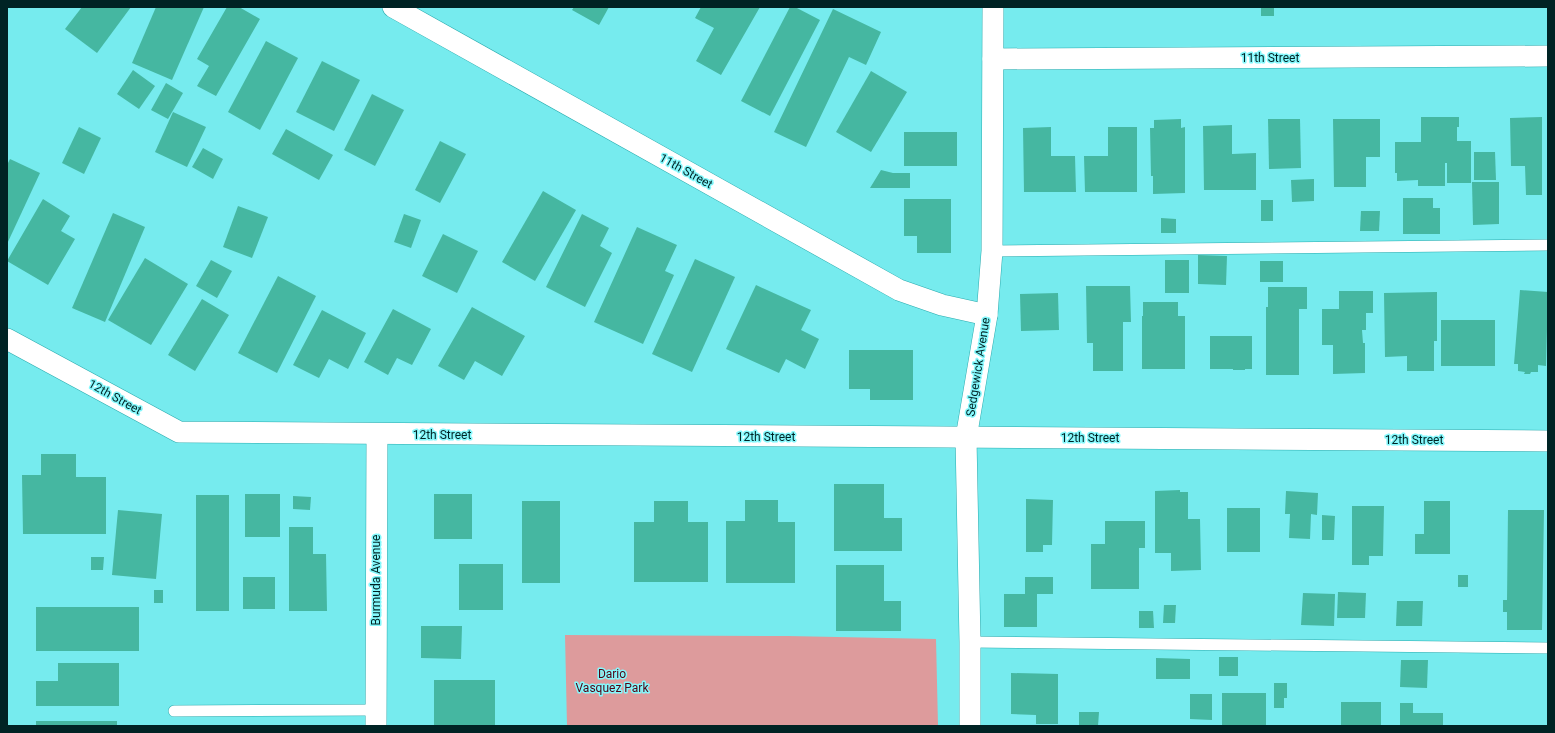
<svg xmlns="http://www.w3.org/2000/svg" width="1555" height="733" viewBox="0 0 1555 733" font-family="Roboto,sans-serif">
  <rect width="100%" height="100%" fill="#76ebee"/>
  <polygon fill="#dd9b9c" points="565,635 788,636 936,639 938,726 567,726"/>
  <g fill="#45b7a1">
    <polygon points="82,7 131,7 97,53 65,29"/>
    <polygon points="156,7 204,7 172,80 132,63"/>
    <polygon points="227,7 239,7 260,19 216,96 197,86 209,66 197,59"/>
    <polygon points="574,7 609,7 599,25 572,10"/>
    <polygon points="701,7 760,7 721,75 696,61 714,28 695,18"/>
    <polygon points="790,7 795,7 820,20 770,116 741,101"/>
    <rect x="1261" y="7" width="13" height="9"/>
    <polygon points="833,9 881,32 866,65 849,57 806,147 774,132"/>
    <polygon points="266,41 298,58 260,130 228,112"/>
    <polygon points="322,61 360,80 334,131 296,112"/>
    <polygon points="133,70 155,86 139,109 117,94"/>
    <polygon points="871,71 907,92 871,152 836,132"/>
    <polygon points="166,83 183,93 168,119 151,110"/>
    <polygon points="372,94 404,110 375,166 344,150"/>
    <polygon points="173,112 206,127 187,167 155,152"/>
    <polygon points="1421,117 1459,117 1459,127 1457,127 1457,141 1471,141 1471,183 1447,183 1447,163 1445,163 1445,186 1418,186 1418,180 1397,181 1397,173 1395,173 1395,142 1421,142"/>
    <polygon points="1542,117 1542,195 1526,195 1525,166 1511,166 1510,118"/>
    <polygon points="1181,119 1181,128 1185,127 1185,193 1153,194 1153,176 1151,176 1150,128 1154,128 1154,120"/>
    <polygon points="1268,119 1300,119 1301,168 1269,169"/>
    <polygon points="1333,119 1380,119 1380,157 1366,157 1366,187 1334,187"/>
    <polygon points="1232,125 1232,154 1256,153 1256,190 1204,190 1203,126"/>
    <polygon points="79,127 101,138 84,174 62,163"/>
    <polygon points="1051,127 1051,156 1075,156 1076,192 1024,192 1023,128"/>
    <polygon points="1108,127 1137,127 1137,192 1085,192 1084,156 1108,156"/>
    <polygon points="286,129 333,155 319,180 272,154"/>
    <rect x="904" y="132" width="53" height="34"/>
    <polygon points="440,141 466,154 440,203 415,190"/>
    <polygon points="203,148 223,159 213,179 192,167"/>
    <polygon points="1474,152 1495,152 1496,180 1474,180"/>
    <polygon points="10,159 40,173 7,244 7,165"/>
    <polygon points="881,170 893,173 910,173 910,188 870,188"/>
    <polygon points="1314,179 1314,201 1292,202 1291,180"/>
    <polygon points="1472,182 1499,182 1499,224 1473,225"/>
    <polygon points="543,191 576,210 535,281 502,262"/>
    <polygon points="1403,198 1433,198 1433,208 1440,208 1440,234 1403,234"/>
    <polygon points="43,199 70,216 61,231 75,239 48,285 7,261"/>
    <polygon points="904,199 951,199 951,253 917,253 917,236 904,236"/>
    <rect x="1261" y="200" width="12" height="21"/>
    <polygon points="238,206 268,217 252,258 223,247"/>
    <polygon points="1361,211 1380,211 1379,231 1360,231"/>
    <polygon points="113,213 145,227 105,322 72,308"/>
    <polygon points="404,214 421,220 411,248 394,242"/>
    <polygon points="582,214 609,228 600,246 612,253 585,307 546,287"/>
    <polygon points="1161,218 1176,219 1176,233 1161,233"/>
    <polygon points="637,227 677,245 665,271 674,275 643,344 594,322"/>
    <polygon points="443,234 478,251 457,293 422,276"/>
    <polygon points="1198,255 1227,256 1226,285 1198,284"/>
    <polygon points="145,258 188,284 151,345 108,320"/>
    <polygon points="695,259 735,277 692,372 652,354"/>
    <polygon points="211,260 232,271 217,298 196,286"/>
    <rect x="1165" y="260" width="24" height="33"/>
    <rect x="1260" y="261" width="23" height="21"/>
    <polygon points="278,276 316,296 277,373 238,353"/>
    <polygon points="756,285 811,310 801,330 819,339 805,369 786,359 779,373 726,349"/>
    <polygon points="1086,286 1130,286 1131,322 1123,322 1123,371 1093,371 1093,343 1087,343"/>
    <polygon points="1268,287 1307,287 1307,309 1299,309 1299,375 1266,375 1266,307 1268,307"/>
    <polygon points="1520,290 1548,292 1546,366 1538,365 1538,372 1531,372 1530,374 1524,374 1525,372 1518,371 1518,364 1514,364"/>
    <polygon points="1339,291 1373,291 1373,313 1366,313 1366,330 1362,330 1363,343 1365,343 1365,373 1333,374 1333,345 1322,345 1322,309 1339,309"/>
    <polygon points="1437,292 1437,341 1434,341 1434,371 1407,371 1407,356 1385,357 1384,293"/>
    <polygon points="1058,293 1059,330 1021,331 1020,294"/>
    <polygon points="202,299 229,315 195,371 168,355"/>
    <polygon points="1143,302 1178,302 1178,316 1185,316 1185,369 1142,369 1142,316 1143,316"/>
    <polygon points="472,307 525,336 502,376 475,361 464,380 438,366"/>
    <polygon points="393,309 431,329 412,365 397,358 388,375 364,362"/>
    <polygon points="322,310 366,333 348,369 329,359 319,378 293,365"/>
    <rect x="1441" y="320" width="54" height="46"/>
    <polygon points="1210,336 1252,336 1252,369 1245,369 1245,370 1233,370 1233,369 1210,369"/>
    <polygon points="849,350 913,350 913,400 870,400 870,389 849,389"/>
    <polygon points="41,454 76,454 76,477 106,477 106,534 23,534 22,475 41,475"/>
    <polygon points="834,484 884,484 884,518 902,518 902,551 834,551"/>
    <polygon points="1180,490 1180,492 1188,492 1188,519 1200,519 1201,570 1171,571 1171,553 1155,553 1155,491"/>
    <polygon points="1286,491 1318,493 1317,515 1311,514 1310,539 1289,538 1290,514 1285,514"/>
    <rect x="245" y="494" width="35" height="43"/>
    <rect x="434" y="494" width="38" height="45"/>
    <rect x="196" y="495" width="33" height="116"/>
    <polygon points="293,496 311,497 310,510 293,509"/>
    <polygon points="1026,499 1053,500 1052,545 1043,545 1043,552 1026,552"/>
    <polygon points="745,500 778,500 778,522 795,522 795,583 726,583 726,521 745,521"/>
    <rect x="522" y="501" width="38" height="82"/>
    <polygon points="654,501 688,501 688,522 708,522 708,582 634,582 634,522 654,522"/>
    <polygon points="1424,501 1450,501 1450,554 1415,554 1415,534 1424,534"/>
    <polygon points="1352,506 1384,506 1383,556 1369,556 1369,565 1352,565"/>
    <rect x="1227" y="508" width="33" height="44"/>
    <polygon points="118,510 162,514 156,579 112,575"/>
    <polygon points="1508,510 1544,510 1542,630 1507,630 1507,612 1503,612 1503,600 1507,600"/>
    <polygon points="1322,515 1335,516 1334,540 1322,540"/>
    <polygon points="1105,521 1145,521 1145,548 1139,548 1139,589 1091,589 1091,544 1105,544"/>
    <polygon points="289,527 313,527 313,554 326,554 327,611 289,611"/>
    <polygon points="91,557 104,557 103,570 91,570"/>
    <rect x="459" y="564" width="44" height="46"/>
    <polygon points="836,565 884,565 884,601 901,601 901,631 836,631"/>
    <rect x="1458" y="575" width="10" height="12"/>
    <rect x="243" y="577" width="32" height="32"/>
    <polygon points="1025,577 1053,577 1053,594 1037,594 1037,627 1004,627 1004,594 1025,594"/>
    <rect x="154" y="590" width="9" height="13"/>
    <polygon points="1338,592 1366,593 1365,618 1337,618"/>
    <polygon points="1303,593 1335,594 1334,626 1301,625"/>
    <polygon points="1397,601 1423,601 1422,626 1396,626"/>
    <polygon points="1164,605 1176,605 1175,623 1163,623"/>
    <rect x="36" y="607" width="103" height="44"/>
    <polygon points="1139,611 1153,611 1154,628 1139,628"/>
    <polygon points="421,626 462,626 461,659 421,658"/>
    <rect x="1219" y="657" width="19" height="19"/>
    <polygon points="1156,658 1190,659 1190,679 1156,679"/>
    <polygon points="1401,660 1428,660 1427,688 1400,687"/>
    <polygon points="58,663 119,663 119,706 36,706 36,681 58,681"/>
    <polygon points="1011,673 1058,674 1058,724 1036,724 1036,715 1011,714"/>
    <rect x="434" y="680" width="61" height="46"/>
    <polygon points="1274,683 1287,683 1287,698 1284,698 1284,708 1274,708"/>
    <rect x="1222" y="693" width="44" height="33"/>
    <polygon points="1190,694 1212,694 1212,720 1190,719"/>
    <rect x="1341" y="702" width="40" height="24"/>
    <polygon points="1400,703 1413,703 1413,713 1443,713 1443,726 1400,726"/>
    <polygon points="1079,712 1099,712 1098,726 1079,726"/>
    <rect x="36" y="721" width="81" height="5"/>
  </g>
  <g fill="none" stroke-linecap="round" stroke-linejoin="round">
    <defs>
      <g id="service">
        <polyline points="992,251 1548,245"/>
        <polyline points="970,642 1548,648"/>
        <polyline points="174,711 376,710"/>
      </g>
      <g id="minor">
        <polyline points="393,7 899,290 942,305 987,315"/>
        <polyline points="993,59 1548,56"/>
        <polyline points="7,339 179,432 1548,441"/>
        <polyline points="376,726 377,434"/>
        <polyline points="970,726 970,642 966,438 987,315 992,251 993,7"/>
      </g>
    </defs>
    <use href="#service" stroke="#29abae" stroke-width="12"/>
    <use href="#minor" stroke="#29abae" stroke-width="22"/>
    <use href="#service" stroke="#fff" stroke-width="11"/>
    <use href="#minor" stroke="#fff" stroke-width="21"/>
  </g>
  <g text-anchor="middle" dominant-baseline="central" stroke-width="3" stroke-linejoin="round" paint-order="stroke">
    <g font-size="12" fill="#002324" stroke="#84f8fc">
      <text x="1270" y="58">11th Street</text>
      <text transform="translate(686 171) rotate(29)">11th Street</text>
      <text transform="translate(978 367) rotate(-81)">Sedgewick Avenue</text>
      <text transform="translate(115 397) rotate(29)">12th Street</text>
      <text x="442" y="435">12th Street</text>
      <text x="766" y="437">12th Street</text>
      <text x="1090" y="438">12th Street</text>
      <text x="1414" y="440">12th Street</text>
      <text transform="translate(376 580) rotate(-90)">Burmuda Avenue</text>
    </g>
    <g font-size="12" fill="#520213" stroke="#84f8fc">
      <text x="612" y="674">Dario<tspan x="612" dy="14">Vasquez Park</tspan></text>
    </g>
  </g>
  <rect width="1555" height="733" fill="none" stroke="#002324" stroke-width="16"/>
</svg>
